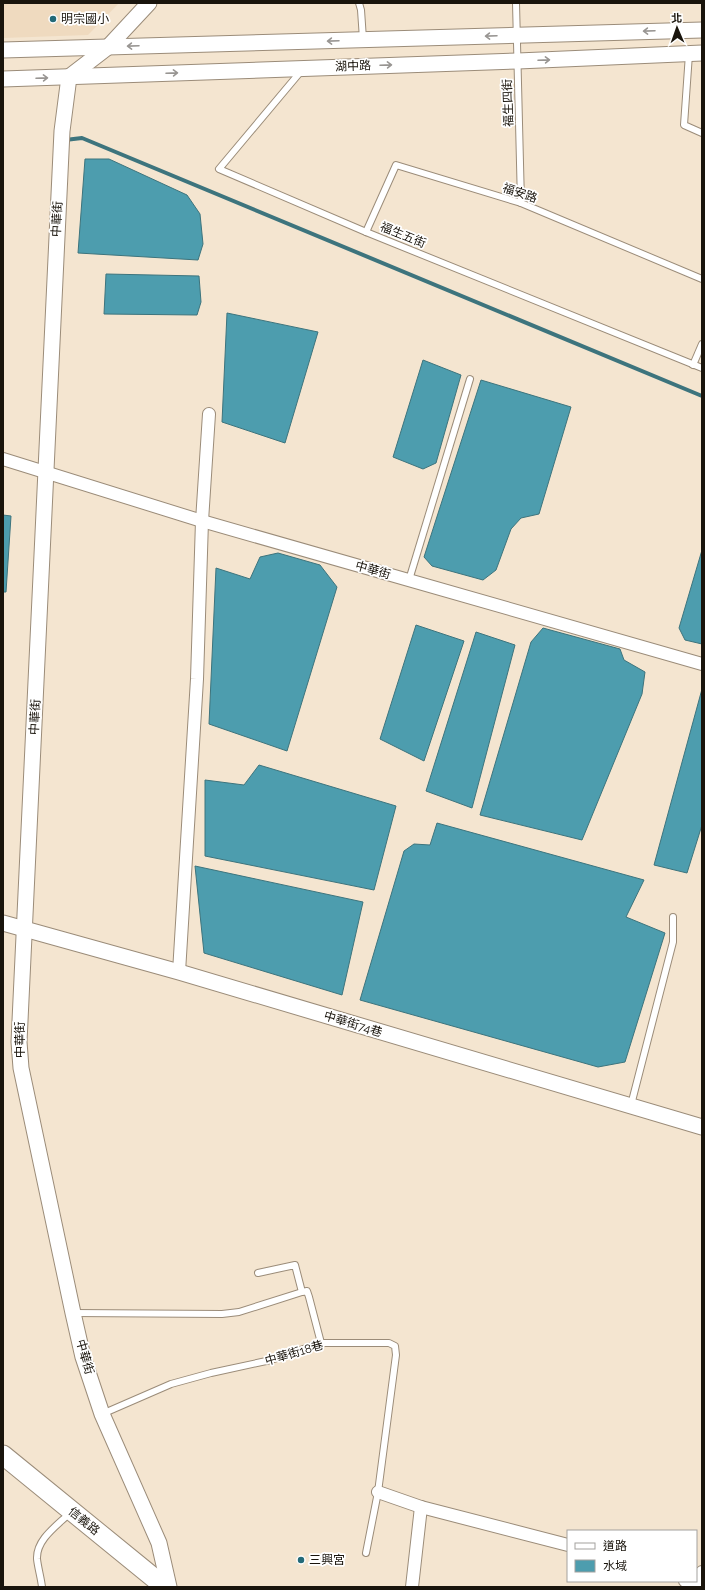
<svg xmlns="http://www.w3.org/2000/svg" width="705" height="1590" viewBox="0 0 705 1590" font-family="Raleway,'Noto Sans TC',sans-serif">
  <rect width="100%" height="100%" fill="#f4e5d0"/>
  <polygon fill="#efdabf" points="3,3 119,3 88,35 3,38"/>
  <g fill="#4d9dae" stroke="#3d747d">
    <polygon points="85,159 109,159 187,195 200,214 203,244 198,260 78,253"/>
    <polygon points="106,274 199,276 201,302 197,315 104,314"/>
    <polygon points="227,313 318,332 285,443 222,422"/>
    <polygon points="423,360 461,375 436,463 423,469 393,457"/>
    <polygon points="481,380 571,407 539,514 521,518 511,529 496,570 483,580 432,566 424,557"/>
    <polygon points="3,515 11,516 6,592 3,592"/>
    <polygon points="702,550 702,644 685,640 679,628"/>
    <polygon points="278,553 320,565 337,587 287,751 209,724 216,568 250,579 260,557"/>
    <polygon points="416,625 464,641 424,761 380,739"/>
    <polygon points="543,628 620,649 624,660 645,672 642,694 582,840 480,815 531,642"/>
    <polygon points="476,632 515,645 472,808 426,791"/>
    <polygon points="702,689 702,825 687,873 654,865"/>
    <polygon points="259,765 396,806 374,890 205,856 205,780 244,785"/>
    <polygon points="437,823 644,880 626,917 665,933 625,1062 598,1067 360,1000 404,851 414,844 430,845"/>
    <polygon points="195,866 363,902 342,995 204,953"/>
  </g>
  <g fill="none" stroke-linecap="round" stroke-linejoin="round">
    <polyline stroke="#3d747d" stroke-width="4" points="65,140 82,138 702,396"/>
    <defs>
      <g id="service">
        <polyline points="359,3 361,10 363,39"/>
        <polyline points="516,3 521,203"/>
        <polyline points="689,54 684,125 702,133"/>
        <polyline points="302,70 219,169 366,232 702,368"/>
        <polyline points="366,232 396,165 521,203 702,279"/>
        <polyline points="693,365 702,344"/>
        <polyline points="409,580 470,379"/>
        <polyline points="631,1105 673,942 673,917"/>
        <polyline points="258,1273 295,1265 302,1292 307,1291 309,1297 321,1343"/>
        <polyline points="73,1313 222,1314 239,1312 302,1292"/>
        <polyline points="102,1414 171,1384 211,1373 271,1360 321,1343 389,1343 395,1346 396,1355 378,1492 366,1553"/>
        <path d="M42 1587C41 1578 38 1568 37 1559 36 1539 58 1525 71 1512"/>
      </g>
      <g id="minor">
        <polyline points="3,459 202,521 702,664"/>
        <polyline points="179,972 197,679 202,521 209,414"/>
        <polyline points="378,1492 421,1507 568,1545"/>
        <polyline points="685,1581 702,1586"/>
        <polyline points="412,1587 421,1507"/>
        <polyline points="698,1587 702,1572"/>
      </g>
      <g id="tertiary">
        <polyline points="149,3 108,47 69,77 62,131 19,1042 21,1068 73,1313 83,1357 102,1414 159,1543 169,1587"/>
        <polyline points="3,50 702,30"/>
        <polyline points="3,79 518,61 702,53"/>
        <polyline points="3,923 179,972 702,1127"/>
      </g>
      <polyline id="primary" points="3,1455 165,1587"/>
    </defs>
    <use href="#service" stroke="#9b8c79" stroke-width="8"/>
    <use href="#minor" stroke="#9b8c79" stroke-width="14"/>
    <use href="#tertiary" stroke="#9b8c79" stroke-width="17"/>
    <use href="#primary" stroke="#9b8c79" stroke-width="21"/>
    <use href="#service" stroke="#fff" stroke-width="6"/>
    <use href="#minor" stroke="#fff" stroke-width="12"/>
    <use href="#tertiary" stroke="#fff" stroke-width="15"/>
    <use href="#primary" stroke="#fff" stroke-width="19"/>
  </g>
  <defs><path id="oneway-shaft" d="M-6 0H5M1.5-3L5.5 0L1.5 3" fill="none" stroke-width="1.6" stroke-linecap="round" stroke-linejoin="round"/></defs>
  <g stroke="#989592">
    <use href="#oneway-shaft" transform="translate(649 31) rotate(178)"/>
    <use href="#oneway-shaft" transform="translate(491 36) rotate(178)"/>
    <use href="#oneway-shaft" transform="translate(333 41) rotate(178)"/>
    <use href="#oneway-shaft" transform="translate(133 46) rotate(178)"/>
    <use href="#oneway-shaft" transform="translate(544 60) rotate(-2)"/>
    <use href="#oneway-shaft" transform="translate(386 65) rotate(-2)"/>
    <use href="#oneway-shaft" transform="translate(172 73) rotate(-2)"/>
    <use href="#oneway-shaft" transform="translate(42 78) rotate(-2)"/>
  </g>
  <g fill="#236a78" stroke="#fff" stroke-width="1.5">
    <circle cx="53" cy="19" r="4"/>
    <circle cx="301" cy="1560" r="4"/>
  </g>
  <g text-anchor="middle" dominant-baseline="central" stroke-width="3.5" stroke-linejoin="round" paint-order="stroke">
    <g font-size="12" fill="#19140c" stroke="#fff" text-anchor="start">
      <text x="61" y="19">明宗國小</text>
      <text x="309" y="1560">三興宮</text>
    </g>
    <g font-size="12" fill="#19140c" stroke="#fff">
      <text transform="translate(353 66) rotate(-2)">湖中路</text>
      <text transform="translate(508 103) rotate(-92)">福生四街</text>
      <text transform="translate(520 193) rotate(19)">福安路</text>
      <text transform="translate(57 219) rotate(-87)">中華街</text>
      <text transform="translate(403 235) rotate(22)">福生五街</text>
      <text transform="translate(373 570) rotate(16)">中華街</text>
      <text transform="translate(35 717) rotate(-87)">中華街</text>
      <text transform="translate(353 1024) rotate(17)">中華街74巷</text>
      <text transform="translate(20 1040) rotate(-90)">中華街</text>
      <text transform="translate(294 1353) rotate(-16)">中華街18巷</text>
      <text transform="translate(85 1357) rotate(74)">中華街</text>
      <text transform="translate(84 1521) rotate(39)">信義路</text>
    </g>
  </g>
  <rect width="705" height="1590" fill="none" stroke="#19140c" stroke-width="8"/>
  <rect x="567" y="1530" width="130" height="52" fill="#ffffff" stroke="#a3a19e"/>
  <rect x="575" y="1543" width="20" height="6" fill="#ffffff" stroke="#a3a19e"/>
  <text x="603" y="1550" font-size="12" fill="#19140c">道路</text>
  <rect x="575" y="1560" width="20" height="12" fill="#4d9dae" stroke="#a3a19e"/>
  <text x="603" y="1570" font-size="12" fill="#19140c">水域</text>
  <g transform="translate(677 28) rotate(358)" stroke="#ffffff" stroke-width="3" paint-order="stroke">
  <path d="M0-3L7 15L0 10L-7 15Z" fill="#19140c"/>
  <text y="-6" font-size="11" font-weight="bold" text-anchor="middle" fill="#19140c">北</text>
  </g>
</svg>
